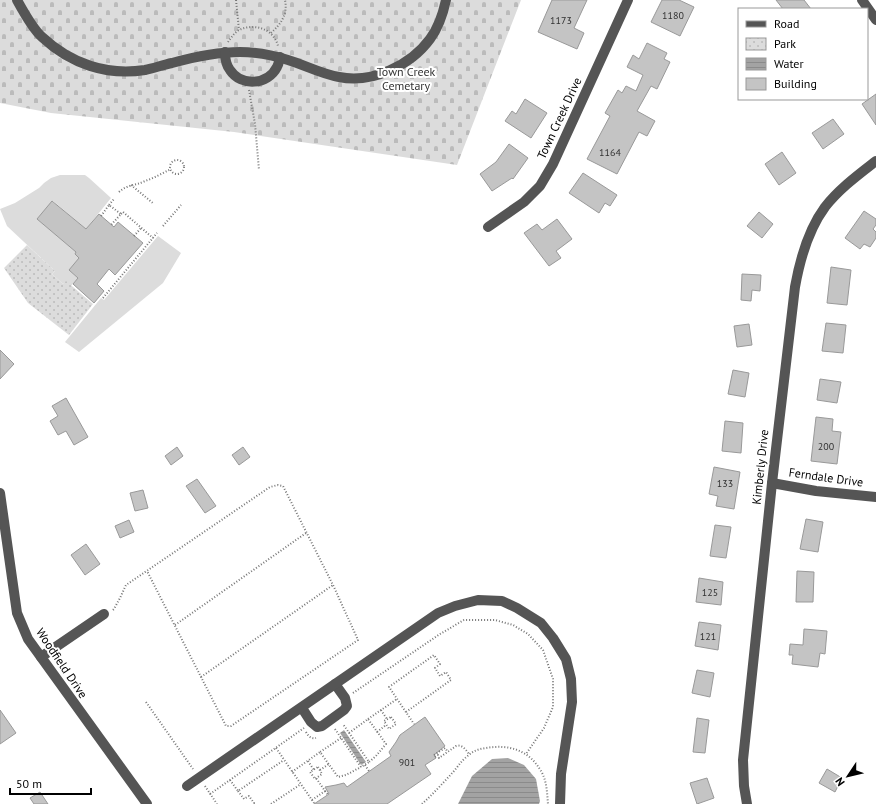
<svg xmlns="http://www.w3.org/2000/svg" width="876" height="804" viewBox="0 0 876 804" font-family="'PT Sans',sans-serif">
  <defs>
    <pattern id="cemetery-stones" width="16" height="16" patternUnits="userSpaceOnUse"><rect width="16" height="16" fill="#dcdcdc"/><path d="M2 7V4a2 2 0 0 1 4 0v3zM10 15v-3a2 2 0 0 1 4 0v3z" fill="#bbb"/></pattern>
    <pattern id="park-dots" width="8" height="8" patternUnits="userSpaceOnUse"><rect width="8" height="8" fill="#dcdcdc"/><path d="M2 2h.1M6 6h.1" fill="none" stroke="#bbb" stroke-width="1.8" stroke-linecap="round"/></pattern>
    <pattern id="water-rules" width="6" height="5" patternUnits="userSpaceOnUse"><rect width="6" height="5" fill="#a3a3a3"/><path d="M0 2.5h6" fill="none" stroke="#8b8b8b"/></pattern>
  </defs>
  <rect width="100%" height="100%" fill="#fff"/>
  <g fill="#dcdcdc">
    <polygon points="60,175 85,175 89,178 111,198 86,229 53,201 37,219 76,252 75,254 79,258 69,270 78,278 71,286 66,282 63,284 52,274 55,271 7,226 0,209 15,203 39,188 44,183 51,178"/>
    <polygon points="158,236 181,253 163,283 79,352 65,342 101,298 104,300"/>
  </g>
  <polygon fill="url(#cemetery-stones)" points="0,0 521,0 457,165 234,132 51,113 0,103"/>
  <polygon fill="url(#park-dots)" points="27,245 55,271 52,274 63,284 66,281 93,304 69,335 28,303 4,268"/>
  <g fill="url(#water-rules)">
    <polygon points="344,730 366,762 361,765 340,733"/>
    <polygon points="508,758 524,765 536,779 540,801 539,804 458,804 472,776 492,759"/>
  </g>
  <g fill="#c4c4c4" stroke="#999">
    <polygon points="552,0 587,0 574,28 584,33 577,49 538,32"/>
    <polygon points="662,0 679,0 694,7 680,36 651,22"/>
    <polygon points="776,0 804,0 811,9 783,9"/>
    <polygon points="647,43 667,53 664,59 670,62 657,89 651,86 637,111 655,121 647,136 639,132 617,174 587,159 610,116 605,113 618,90 622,93 626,86 636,91 643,75 627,67 633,55 639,59"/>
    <polygon points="876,94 876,125 862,104"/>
    <polygon points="525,99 547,113 531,138 505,121 512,111 516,114"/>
    <polygon points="833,119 844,134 823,149 812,133"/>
    <polygon points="509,144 528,158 513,179 512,178 492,191 480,174 496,162"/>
    <polygon points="782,152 796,173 779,185 765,164"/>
    <polygon points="583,173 617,195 610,206 605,203 599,213 569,193"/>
    <polygon points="52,201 86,229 99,214 114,227 118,222 143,243 115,275 109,269 97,284 104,291 94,303 73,284 78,278 69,270 79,258 75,254 76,252 37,219"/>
    <polygon points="864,211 876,219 876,225 873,229 876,232 876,238 870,247 864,244 860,249 845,238"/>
    <polygon points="759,212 773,224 762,238 747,226"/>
    <polygon points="557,219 572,239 556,251 561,258 549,266 524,233 537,224 542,230"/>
    <polygon points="831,267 851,270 847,305 827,303"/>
    <polygon points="742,274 761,275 760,291 752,290 751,301 741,300"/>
    <polygon points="826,323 846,325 843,353 822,351"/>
    <polygon points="749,324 752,345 737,347 734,326"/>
    <polygon points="0,350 14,364 0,379"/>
    <polygon points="733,370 749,373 745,397 728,394"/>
    <polygon points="820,379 841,382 837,403 817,400"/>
    <polygon points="66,398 88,437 74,445 66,431 58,435 50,421 58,416 52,406"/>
    <polygon points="816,417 833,419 832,431 841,432 837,464 811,461"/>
    <polygon points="725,421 743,423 741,453 722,451"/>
    <polygon points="177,447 183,456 171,465 165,456"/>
    <polygon points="243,447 250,457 239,465 232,455"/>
    <polygon points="714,467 740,472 734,509 716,506 718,496 709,494"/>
    <polygon points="197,479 216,506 205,513 186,486"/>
    <polygon points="143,490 148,508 135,511 130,493"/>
    <polygon points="806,519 823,522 818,552 800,549"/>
    <polygon points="129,520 134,532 120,538 115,526"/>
    <polygon points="715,525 731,527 726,558 710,556"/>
    <polygon points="86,544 100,564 85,575 71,555"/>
    <polygon points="797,571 814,572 813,602 796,602"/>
    <polygon points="699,578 723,582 721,605 696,602"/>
    <polygon points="699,622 721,625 718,650 695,646"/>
    <polygon points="804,629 827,631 825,654 820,653 818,667 792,664 793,655 789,655 790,644 803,645"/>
    <polygon points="697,670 714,673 710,697 692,693"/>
    <polygon points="0,710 16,733 0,744"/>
    <polygon points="425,717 445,746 434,755 436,758 425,765 431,774 387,804 314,804 329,794 325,787 336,785 344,783 347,787 391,756 389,752 396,742 400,735"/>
    <polygon points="697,718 709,720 705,753 693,752"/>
    <polygon points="827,769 842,778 835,792 819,783"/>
    <polygon points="707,778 714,798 697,804 690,783"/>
    <polygon points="40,792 48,804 34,804 30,798"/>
  </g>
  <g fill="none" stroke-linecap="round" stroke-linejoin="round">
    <g stroke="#777" stroke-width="2" stroke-dasharray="1 2" stroke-linecap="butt">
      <polyline points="236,0 239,30"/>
      <path d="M271 33C281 24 288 14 285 0"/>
      <path d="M228 42C231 38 234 33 239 30 249 25 264 26 272 35 275 38 277 42 278 46"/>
      <polyline points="249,90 255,124 259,170"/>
      <circle cx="177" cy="167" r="7"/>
      <polyline points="131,185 154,204"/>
      <path d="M119 192C128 184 135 186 145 181 154 178 163 173 171 169"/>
      <polyline points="109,205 114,199"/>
      <polyline points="121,214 123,212 153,238"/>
      <polyline points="101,216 109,205 121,214 111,225"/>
      <polyline points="163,226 181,205"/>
      <polyline points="134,236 141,228"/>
      <polyline points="103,298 157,233"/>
      <polyline points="113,610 114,609 120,598 126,585 270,487 278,485 283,486 333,585 358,640 231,726 226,726 147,571"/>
      <polyline points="175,625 306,533"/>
      <polyline points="201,677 333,585"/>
      <polyline points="353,693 440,634 464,620 495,620 513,625 528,634 543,650 553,679 553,707 544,728 526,754"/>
      <polyline points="146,702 193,769"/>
      <polyline points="381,710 387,719"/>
      <polyline points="406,712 451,680 446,672 440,676 435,668 440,664 434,655 389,687 414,724"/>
      <polygon points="391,717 396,724 389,729 384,721"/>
      <polyline points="368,719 397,699"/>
      <polyline points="335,729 361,767 369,762 343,724"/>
      <path d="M306 732C308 736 311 739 316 738"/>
      <polyline points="377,732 386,725"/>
      <polyline points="349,733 368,719 386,744 376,756 369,762"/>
      <polyline points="341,738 320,752 338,777 346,775 361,767"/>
      <polyline points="276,748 314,803"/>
      <polyline points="434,755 445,748 448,752"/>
      <path d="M435 757 438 755 439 758 456 746C462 744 466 750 469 754"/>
      <polyline points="308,761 314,770"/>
      <polyline points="365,765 369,771"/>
      <polygon points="318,767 322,774 315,779 310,772"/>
      <polyline points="320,770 329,764"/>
      <polyline points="292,772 320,752"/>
      <polyline points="230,780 238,791 284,760"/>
      <polyline points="205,786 217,804"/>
      <polyline points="238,791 244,799 249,796 254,803 253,804"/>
      <polyline points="325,791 328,795"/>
      <polyline points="210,794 304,728"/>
      <polyline points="312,800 325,791 316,778"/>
      <polyline points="271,804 301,784"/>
      <path d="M422 804C433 794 444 782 454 771 459 765 463 759 469 755 474 750 480 749 486 748 509 744 529 750 541 771 547 781 547 793 548 804"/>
    </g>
    <g stroke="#555" stroke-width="10">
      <path d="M17 0C23 11 33 29 42 37 71 64 107 76 145 70 154 68 163 65 172 63 194 57 217 52 240 52 256 52 272 55 288 60 305 65 321 74 339 77 372 84 411 65 430 39 439 27 443 14 446 0"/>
      <polyline points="862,0 876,20"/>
      <path d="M225 52C225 58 226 65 230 70 241 87 268 85 277 67 279 64 279 60 280 57"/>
      <polyline points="488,227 524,202 540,186 553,164 628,0"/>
      <polyline points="772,483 816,491 876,497"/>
      <polyline points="0,493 17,613 28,639 147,804"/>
      <polyline points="41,657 104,614"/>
      <polyline points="302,708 311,722 317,727 322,726 344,710 347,706 345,698 335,684"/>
      <polyline points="187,786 438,613 455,606 478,600 502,601 517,608 541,623 553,638 566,659 571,679 572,702 561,774 560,804"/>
      <path d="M747 804 744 786 743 760 772 483 795 287C800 259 808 230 825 207 839 189 858 175 876 161"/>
    </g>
  </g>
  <g text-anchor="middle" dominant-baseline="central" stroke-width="4" stroke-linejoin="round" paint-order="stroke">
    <g font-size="10" fill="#313131">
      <text x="673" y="15">1180</text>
      <text x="561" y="20">1173</text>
      <text x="610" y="152">1164</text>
      <text x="826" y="446">200</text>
      <text x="725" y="483">133</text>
      <text x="710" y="592">125</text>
      <text x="708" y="636">121</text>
      <text x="407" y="762">901</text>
    </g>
    <g font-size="12" fill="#333" stroke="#fff">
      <text x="406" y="71">Town Creek<tspan x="406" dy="14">Cemetary</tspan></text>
    </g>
    <g font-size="12" fill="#000" stroke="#fff">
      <text transform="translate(559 118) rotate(-65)">Town Creek Drive</text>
      <text transform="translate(760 467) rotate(-84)">Kimberly Drive</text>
      <text transform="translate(826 477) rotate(8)">Ferndale Drive</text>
      <text transform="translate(62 663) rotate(56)">Woodfield Drive</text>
    </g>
  </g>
  <rect x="738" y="8" width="130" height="92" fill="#ffffff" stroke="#999999"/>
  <rect x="746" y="21" width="20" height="6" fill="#555555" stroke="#999999"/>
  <text x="774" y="28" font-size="12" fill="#000000">Road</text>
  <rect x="746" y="38" width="20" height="12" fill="url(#park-dots)" stroke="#999999"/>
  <text x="774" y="48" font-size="12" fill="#000000">Park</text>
  <rect x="746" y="58" width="20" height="12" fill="url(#water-rules)" stroke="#999999"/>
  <text x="774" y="68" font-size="12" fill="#000000">Water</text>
  <rect x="746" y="78" width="20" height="12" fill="#c4c4c4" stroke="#999999"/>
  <text x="774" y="88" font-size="12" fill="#000000">Building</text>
  <g transform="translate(848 776) rotate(235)" stroke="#ffffff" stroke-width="3" paint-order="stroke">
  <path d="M0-3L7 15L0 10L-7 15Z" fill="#000000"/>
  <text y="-6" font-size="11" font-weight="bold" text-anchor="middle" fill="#000000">N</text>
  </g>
  <path d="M10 788v6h81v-6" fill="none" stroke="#000000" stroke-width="2"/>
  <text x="16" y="788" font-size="12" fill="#000000" stroke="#ffffff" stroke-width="3" paint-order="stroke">50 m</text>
</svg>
